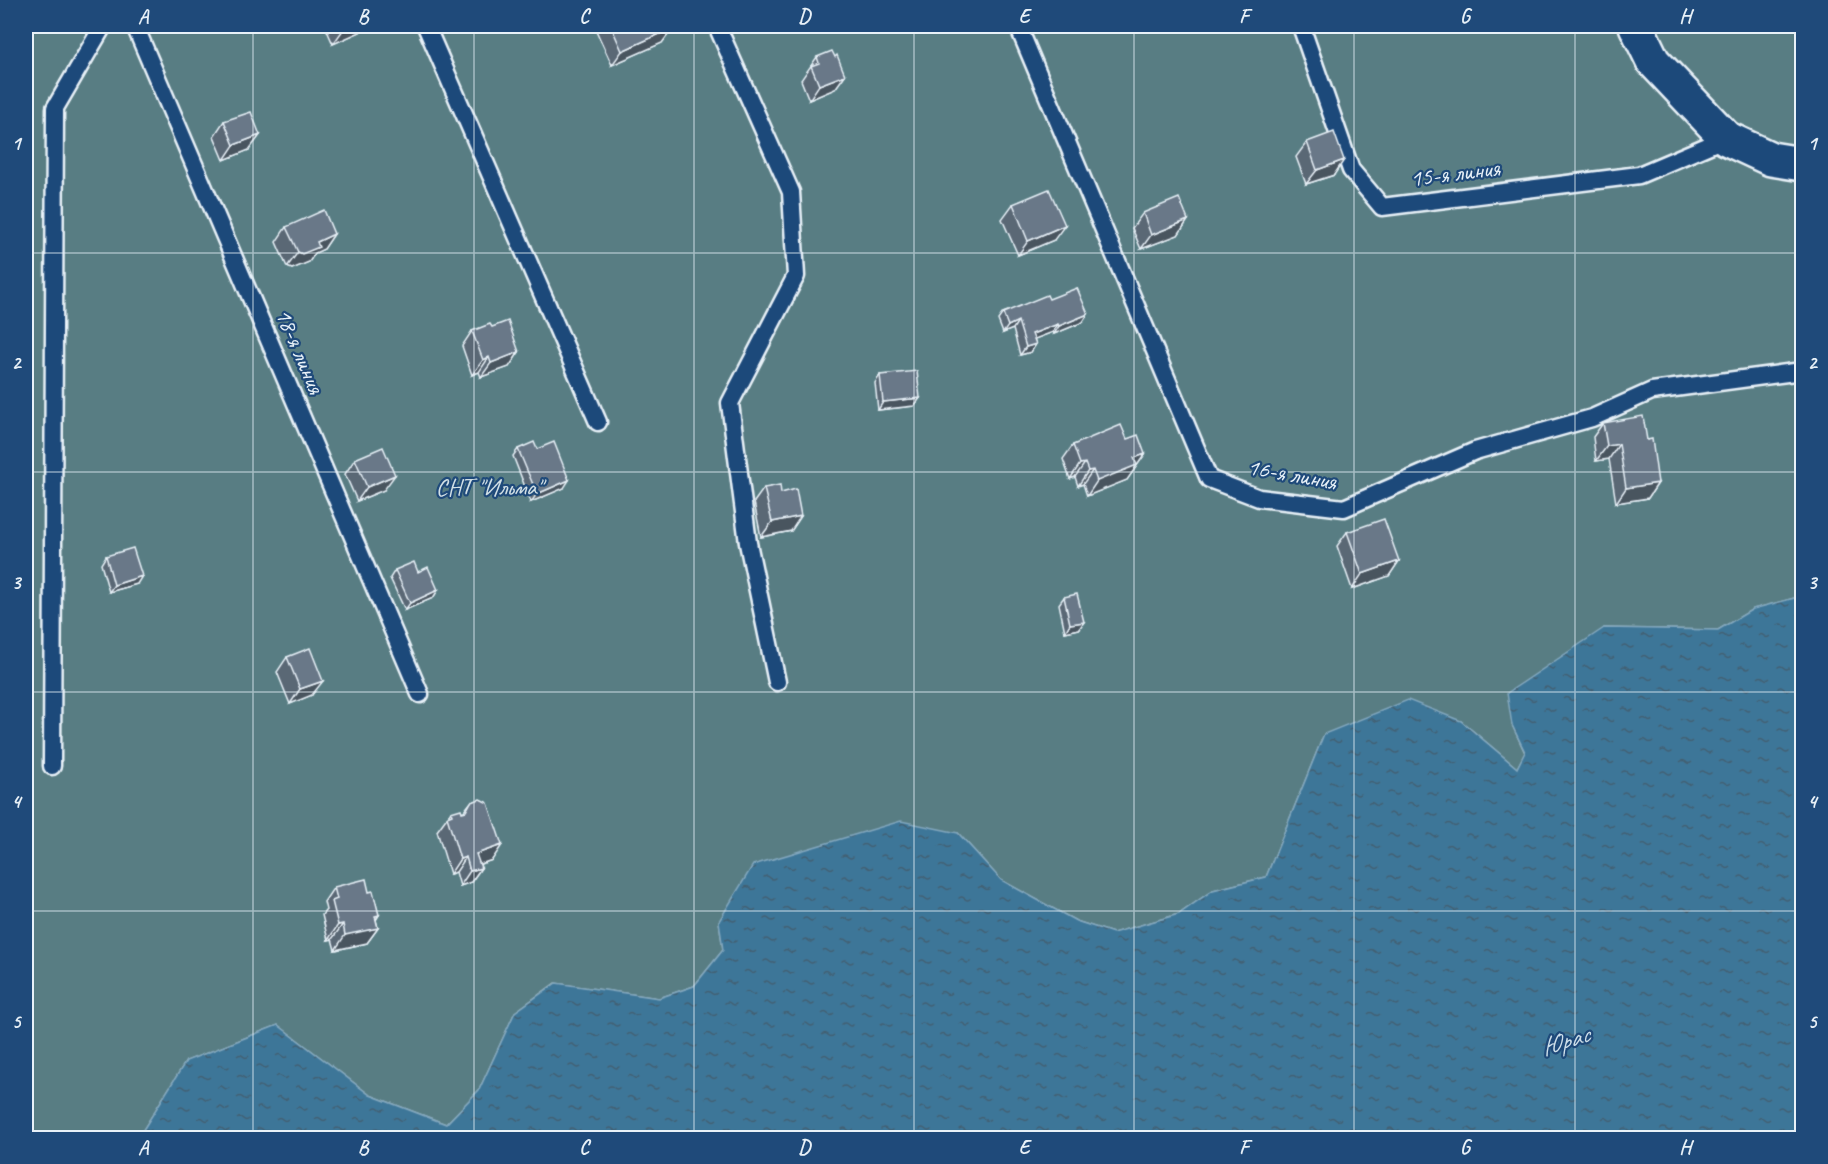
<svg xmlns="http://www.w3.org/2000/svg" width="1828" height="1164" viewBox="0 0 1828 1164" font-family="Caveat,sans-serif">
  <defs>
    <pattern id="water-ripples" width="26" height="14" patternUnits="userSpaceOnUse" patternTransform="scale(1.5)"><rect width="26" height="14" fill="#3e7698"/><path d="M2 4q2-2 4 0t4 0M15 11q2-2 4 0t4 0" fill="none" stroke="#425f71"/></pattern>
  </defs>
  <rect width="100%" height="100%" fill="#35587e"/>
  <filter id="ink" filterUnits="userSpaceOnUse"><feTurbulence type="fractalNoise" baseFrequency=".0167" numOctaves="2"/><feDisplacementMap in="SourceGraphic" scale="12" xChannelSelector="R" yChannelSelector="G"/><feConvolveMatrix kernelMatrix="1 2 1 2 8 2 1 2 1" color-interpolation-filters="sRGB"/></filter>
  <g filter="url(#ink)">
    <polygon fill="#587d83" stroke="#a0b7be" stroke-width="1.5" points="26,26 1802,26 1802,596 1753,609 1718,630 1604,628 1512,725 1525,753 1517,768 1461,721 1324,734 1266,877 1213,890 1179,914 1113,933 1076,921 1001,880 958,833 719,921 723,950 694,986 659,998 555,983 515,1012 479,1090 446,1124 370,1095 278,1025 186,1061 138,1138 26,1138"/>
    <polygon fill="url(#water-ripples)" stroke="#82a7be" stroke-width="1.5" points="1802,596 1802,1138 138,1138 186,1061 278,1025 370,1095 446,1124 479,1090 515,1012 556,983 659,998 694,986 723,950 719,921 753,865 901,821 958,833 1001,880 1076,921 1113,933 1179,914 1213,890 1266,877 1324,734 1408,700 1461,721 1517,768 1525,752 1512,725 1507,693 1604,628 1718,630 1753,609"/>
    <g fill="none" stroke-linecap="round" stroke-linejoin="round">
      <defs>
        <g id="lane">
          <polyline points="135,26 420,694"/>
          <polyline points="426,26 598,422"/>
          <polyline points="717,26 791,192 796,276 730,403 748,543 777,682"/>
          <polyline points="1018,26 1209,479 1259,498 1344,508 1475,451 1592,418 1652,391 1802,371"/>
          <polyline points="1301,26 1351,170 1382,207 1639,175 1726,138"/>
          <polyline points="52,766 55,108 103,26"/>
        </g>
        <polyline id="street" points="1636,26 1653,61 1726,138 1771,159 1802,164"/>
      </defs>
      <use href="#lane" stroke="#e8f1f8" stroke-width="21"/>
      <use href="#street" stroke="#e8f1f8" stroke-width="38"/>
      <use href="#lane" stroke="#1f4a7a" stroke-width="16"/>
      <use href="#street" stroke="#1f4a7a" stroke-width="33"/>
    </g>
    <g fill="#5a6775" stroke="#e8f1f8" stroke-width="1.5">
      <polygon points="325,26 365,26 360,32 333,44"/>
      <polygon points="594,26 671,26 673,28 662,43 612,65"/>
      <polygon points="817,57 835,57 845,75 835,89 809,100 801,80"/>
      <polygon points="224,121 260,135 249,150 224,160 214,136"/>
      <polygon points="1307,142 1334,175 1306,184 1296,157"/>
      <polygon points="1013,204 1054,240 1018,255 1002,219"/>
      <polygon points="1143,213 1188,220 1178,235 1141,249 1132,228"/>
      <polygon points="286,227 334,234 324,249 315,253 309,262 292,269 287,267 276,242"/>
      <polygon points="1049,299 1083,322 1054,334 1053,332 1034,339 1036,344 1031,352 1020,355 1013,329 1003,333 998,320 1003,313"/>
      <polygon points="492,327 519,352 509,367 481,377 479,372 472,375 462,346 472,331"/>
      <polygon points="880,375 920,398 914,406 878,410 875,383"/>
      <polygon points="1603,423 1647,440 1658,483 1648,498 1616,503 1609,459 1596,461 1593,437"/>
      <polygon points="1127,439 1145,454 1127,480 1087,496 1083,484 1078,486 1075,477 1070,479 1063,459 1073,445"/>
      <polygon points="518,449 537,449 564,488 531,502 513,456"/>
      <polygon points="355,459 384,490 357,501 345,474"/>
      <polygon points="764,488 781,493 801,516 791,531 761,537 754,502"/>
      <polygon points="1347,532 1399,561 1389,576 1352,589 1337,546"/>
      <polygon points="106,556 137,584 109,592 101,564"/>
      <polygon points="395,570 418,572 438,590 433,598 405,610 390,578"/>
      <polygon points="1064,597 1079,629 1065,632 1059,604"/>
      <polygon points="287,657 312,695 290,704 277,672"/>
      <polygon points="471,802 492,860 480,864 481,868 471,882 460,886 456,872 450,874 437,831 451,812 464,811"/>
      <polygon points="334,887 369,892 379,915 376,920 378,928 367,943 335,950 332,939 328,940 322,915 326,910 324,902"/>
    </g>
    <g fill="#4a545f" stroke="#e8f1f8" stroke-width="1.5">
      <polygon points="352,26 365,26 360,32 333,44 343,30"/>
      <polygon points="673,28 662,43 612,65 622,51"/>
      <polygon points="845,75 835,89 809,100 819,85"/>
      <polygon points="260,135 249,150 224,160 234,145"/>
      <polygon points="1344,160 1334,175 1306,184 1317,170"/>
      <polygon points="1188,220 1178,235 1141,249 1151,235"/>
      <polygon points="1065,225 1054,240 1018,255 1028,241"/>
      <polygon points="334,234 324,249 315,253 309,262 292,269 287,267 298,252 317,242"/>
      <polygon points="1088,314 1083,322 1054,334 1059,326"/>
      <polygon points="1018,321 1013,329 1003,333 1008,326"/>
      <polygon points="1058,324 1053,332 1027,342 1032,334"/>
      <polygon points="1036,344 1031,352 1020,355 1026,347"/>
      <polygon points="519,352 509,367 481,377 491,363"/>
      <polygon points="489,357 479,372 472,375 483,360"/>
      <polygon points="920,398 914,406 878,410 883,402"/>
      <polygon points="1619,444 1609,459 1596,461 1607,446"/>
      <polygon points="1145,454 1127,480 1087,496 1097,481 1134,458"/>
      <polygon points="1085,463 1075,477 1070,479 1080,464"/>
      <polygon points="1093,470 1083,484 1078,486 1088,471"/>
      <polygon points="395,475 384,490 357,501 367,487"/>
      <polygon points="569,480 564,488 531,502 537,494"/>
      <polygon points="1658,483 1648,498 1616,503 1626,488"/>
      <polygon points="801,516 791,531 761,537 772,522"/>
      <polygon points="1399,561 1389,576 1352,589 1362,574"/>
      <polygon points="142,576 137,584 109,592 114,585"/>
      <polygon points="438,590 433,598 405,610 410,603"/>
      <polygon points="1084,622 1079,629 1065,632 1070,624"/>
      <polygon points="323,681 312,695 290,704 300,689"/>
      <polygon points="502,845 492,860 469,868 476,854"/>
      <polygon points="466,857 456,872 450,874 460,859"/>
      <polygon points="481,868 471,882 460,886 470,871"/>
      <polygon points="379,915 368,930 378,928 367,943 335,950 345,935 375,916"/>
      <polygon points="343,924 332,939 328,940 338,925"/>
    </g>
    <g fill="#697888" stroke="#e8f1f8" stroke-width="1.5">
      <polygon points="341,26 352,26 343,30"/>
      <polygon points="611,26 671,26 673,28 622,51"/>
      <polygon points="832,51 835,57 837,55 845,75 819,85 811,66 819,63 817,57"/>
      <polygon points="251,112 260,135 234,145 224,121"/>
      <polygon points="1334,132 1344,160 1317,170 1307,142"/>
      <polygon points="1049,189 1065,225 1028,241 1013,204"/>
      <polygon points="1179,198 1188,220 1151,235 1143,213"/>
      <polygon points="324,210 334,234 317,242 319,247 302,254 298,252 286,227"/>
      <polygon points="1077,288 1088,314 1059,326 1058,324 1032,334 1036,344 1026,347 1018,321 1008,326 1003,313 1047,295 1049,299"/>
      <polygon points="508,321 519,352 491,363 489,357 483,360 472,331 490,324 492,327"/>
      <polygon points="917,371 920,398 883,402 880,375"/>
      <polygon points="1643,416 1647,440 1652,439 1658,483 1626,488 1619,444 1607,446 1603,423"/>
      <polygon points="1121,425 1127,439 1138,435 1145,454 1134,458 1137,465 1097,481 1093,470 1088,471 1085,463 1080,464 1073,445"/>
      <polygon points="534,442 537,449 554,442 569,480 537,494 518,449"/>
      <polygon points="383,447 395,475 367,487 355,459"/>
      <polygon points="780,485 781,493 796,489 801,516 772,522 764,488"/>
      <polygon points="1384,519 1399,561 1362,574 1347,532"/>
      <polygon points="133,548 142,576 114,585 106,556"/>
      <polygon points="414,562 418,572 428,567 438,590 410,603 395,570"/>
      <polygon points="1077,594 1084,622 1070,624 1064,597"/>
      <polygon points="310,648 323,681 300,689 287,657"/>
      <polygon points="480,799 488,803 502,845 476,854 481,868 470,871 466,857 460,859 447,817 452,815 451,812 461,809 462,812 466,811 471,802"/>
      <polygon points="366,879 369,892 373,891 379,915 375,916 378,928 345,935 343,924 338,925 332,901 337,899 334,887"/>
    </g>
  </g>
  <path fill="none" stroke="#e8f1f8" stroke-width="1.5" stroke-opacity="0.55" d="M253 26V1138M474 26V1138M694 26V1138M914 26V1138M1134 26V1138M1354 26V1138M1575 26V1138M26 253H1802M26 472H1802M26 692H1802M26 911H1802"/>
  <g text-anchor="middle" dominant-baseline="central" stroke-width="4.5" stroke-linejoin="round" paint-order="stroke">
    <g font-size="24" fill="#e8f1f8" stroke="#1f4a7a">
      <text transform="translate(1455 173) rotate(-7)">15-я линия</text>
      <text transform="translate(300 351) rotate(67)">18-я линия</text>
      <text transform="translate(1292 474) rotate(10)">16-я линия</text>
    </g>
    <g font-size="24" fill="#d2e0e6" stroke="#1f4a7a">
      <text x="489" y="487">СНТ "Ильма"</text>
    </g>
    <g font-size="26" font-style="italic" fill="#cedfea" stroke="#1f4a7a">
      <text transform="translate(1565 1041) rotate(-18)">Юрас</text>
    </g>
  </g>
  <rect width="1828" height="1164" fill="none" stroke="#1f4a7a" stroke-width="66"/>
  <rect x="33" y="33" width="1762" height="1098" fill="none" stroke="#e8f1f8" stroke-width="2"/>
  <g font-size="20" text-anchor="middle" font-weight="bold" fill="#e8f1f8">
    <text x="143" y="23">A</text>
    <text x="363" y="23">B</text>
    <text x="584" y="23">C</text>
    <text x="804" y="23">D</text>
    <text x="1024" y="23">E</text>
    <text x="1244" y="23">F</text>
    <text x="1465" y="23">G</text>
    <text x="1685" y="23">H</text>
    <text x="16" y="150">1</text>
    <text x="1812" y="150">1</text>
    <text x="16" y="369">2</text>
    <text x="1812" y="369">2</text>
    <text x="16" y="589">3</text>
    <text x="1812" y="589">3</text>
    <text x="16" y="808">4</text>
    <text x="1812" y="808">4</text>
    <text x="16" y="1028">5</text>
    <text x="1812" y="1028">5</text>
    <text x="143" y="1154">A</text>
    <text x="363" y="1154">B</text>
    <text x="584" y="1154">C</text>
    <text x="804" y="1154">D</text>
    <text x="1024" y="1154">E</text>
    <text x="1244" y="1154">F</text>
    <text x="1465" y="1154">G</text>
    <text x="1685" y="1154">H</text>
  </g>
</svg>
